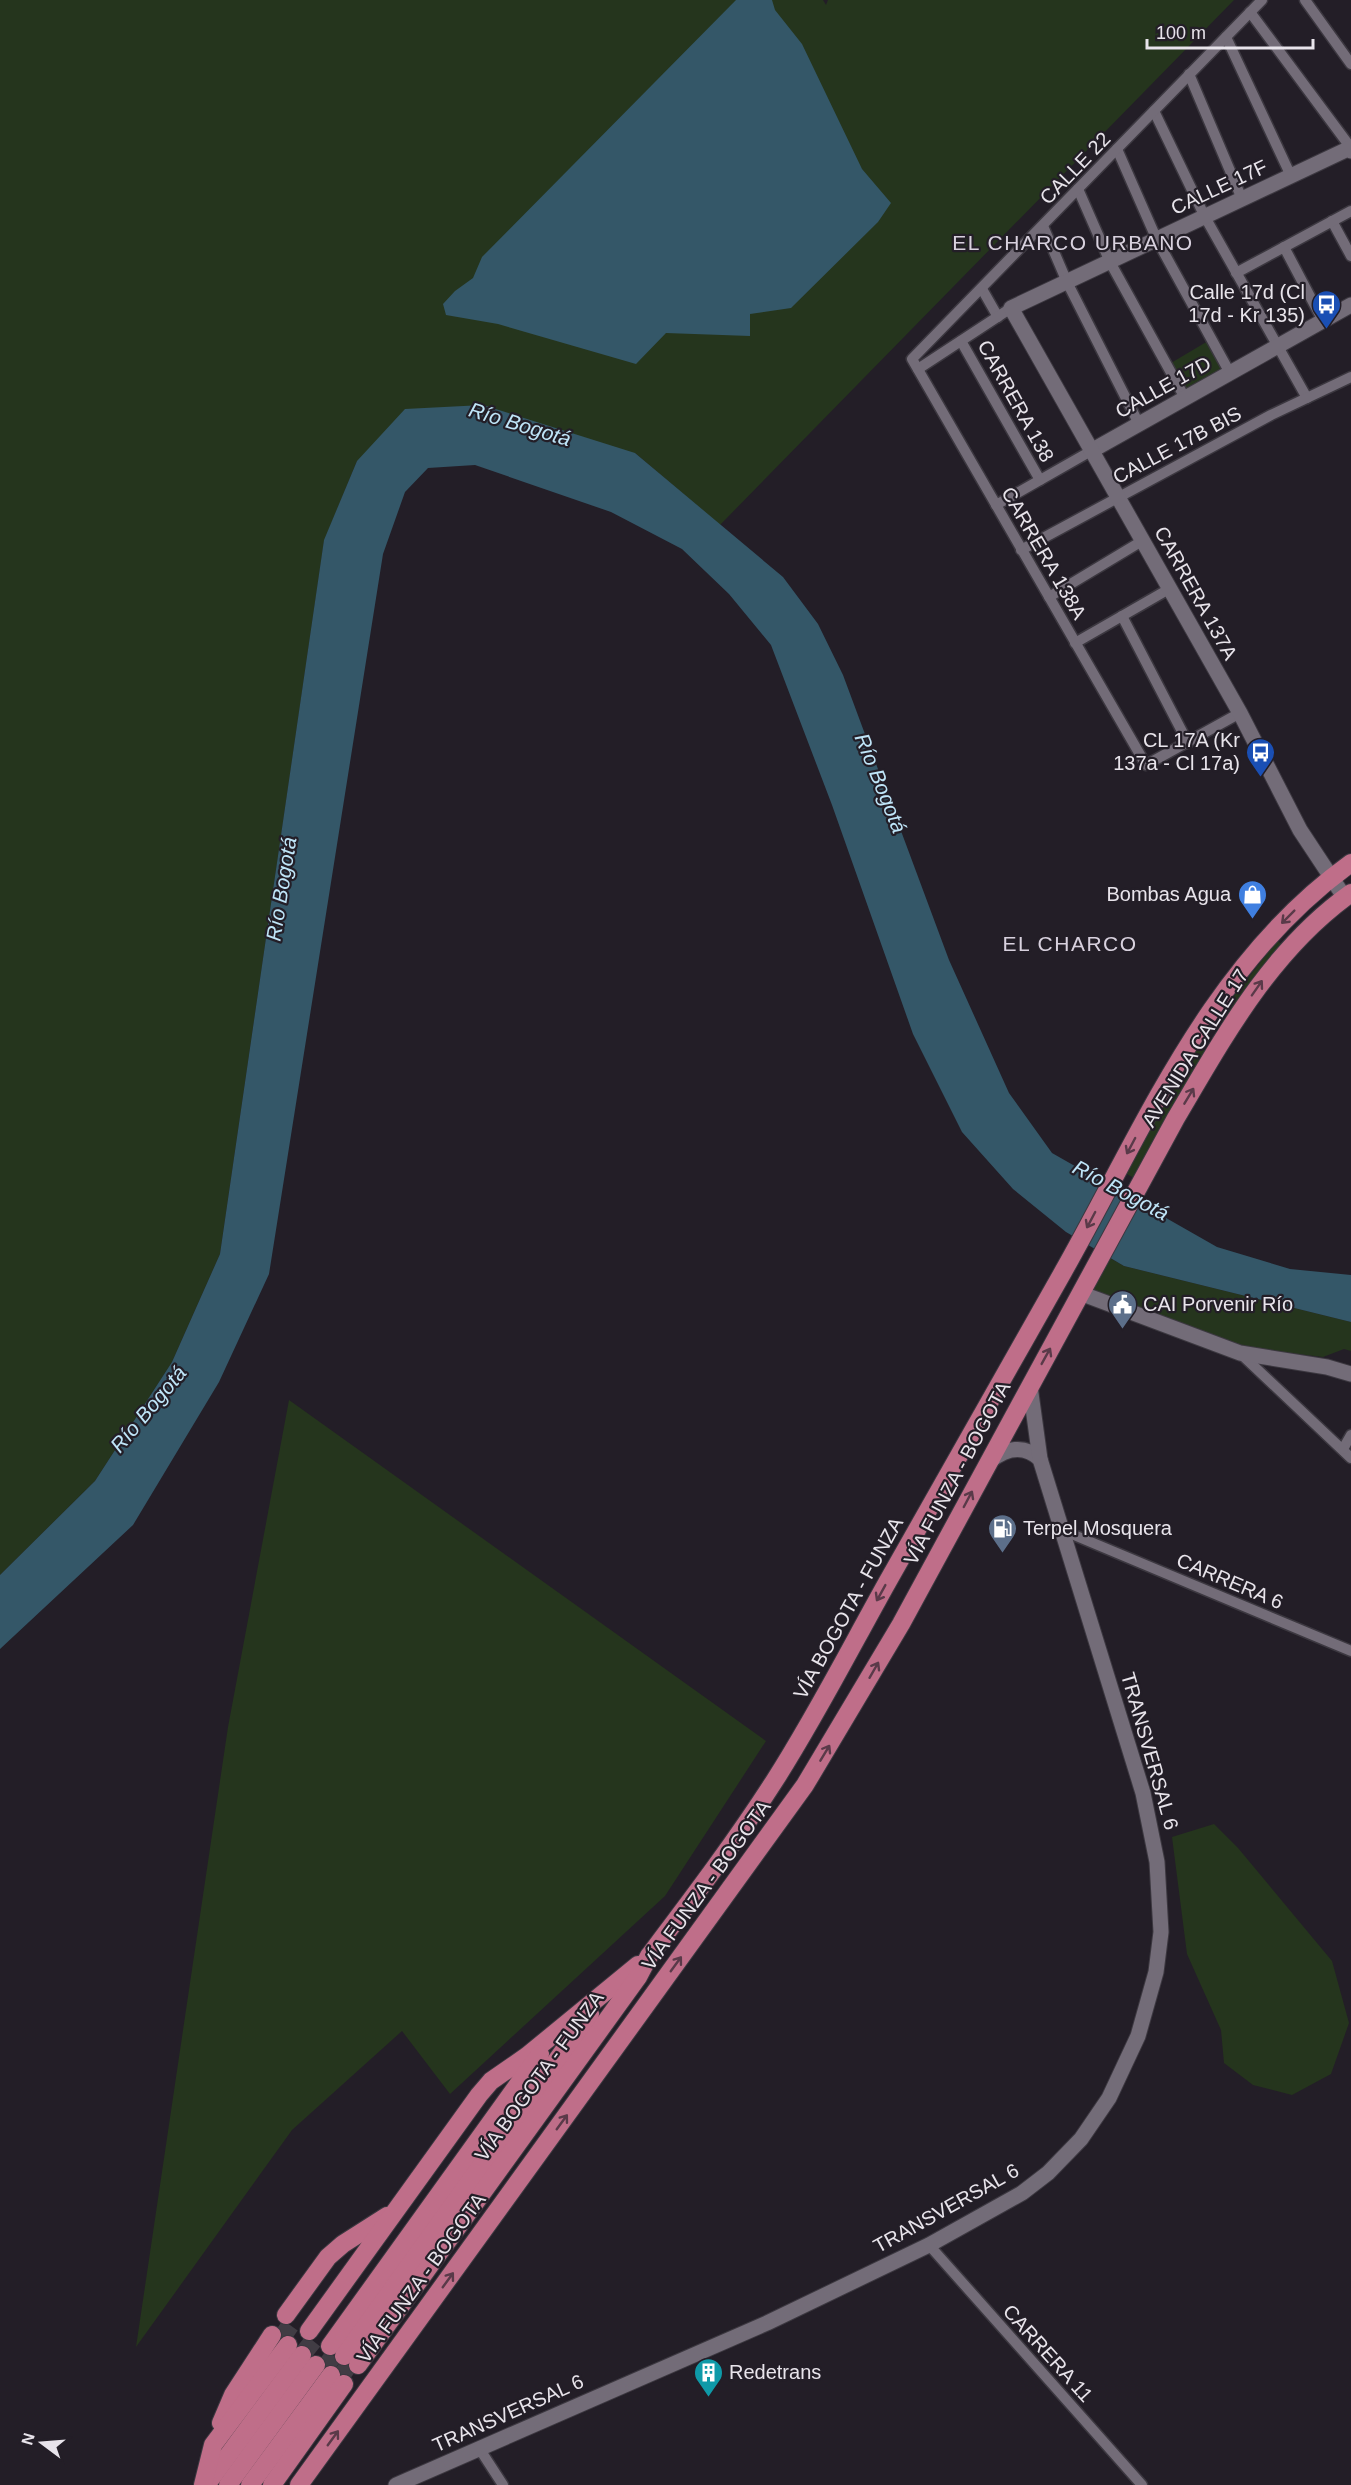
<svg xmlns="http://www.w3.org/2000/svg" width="1351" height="2485" viewBox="0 0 1351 2485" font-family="Arial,sans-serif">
  <rect width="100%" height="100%" fill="#231e27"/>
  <g fill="#25351d">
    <polygon points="0,0 823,0 826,5 828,0 1234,0 720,525 635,453 357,461 324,541 220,1254 172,1362 95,1481 0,1575"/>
    <polygon points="1208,341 1225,372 1188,393 1171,363"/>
    <polygon points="1277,941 1282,944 1243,991 1224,1023 1217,1018"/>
    <polygon points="1197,1045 1205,1051 1134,1178 1125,1173"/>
    <polygon points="1108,1257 1124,1266 1351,1322 1351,1351 1344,1349 1323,1357 1239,1347 1090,1291"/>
    <polygon points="289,1400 766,1741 665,1896 450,2094 402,2031 292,2130 136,2347 228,1727"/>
    <polygon points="1214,1824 1238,1848 1332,1961 1349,2023 1331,2074 1292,2095 1253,2085 1224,2063 1221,2030 1187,1954 1172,1837"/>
  </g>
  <g fill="#345768">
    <polygon points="736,0 772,0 775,10 802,44 862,169 891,203 878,222 791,308 750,314 750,336 666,333 636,364 498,324 446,315 443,304 455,291 473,278 482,257"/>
    <polygon points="483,405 635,453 783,577 818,624 843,675 949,960 1009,1093 1052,1153 1217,1247 1290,1269 1351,1275 1351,1322 1124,1266 1066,1232 1013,1189 962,1132 913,1034 832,805 771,645 729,594 682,549 611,512 475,465 428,468 405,492 383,554 269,1274 219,1382 133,1525 0,1649 0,1575 95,1481 172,1362 220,1254 324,540 357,461 405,409"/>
  </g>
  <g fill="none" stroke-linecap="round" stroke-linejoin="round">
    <g stroke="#413c44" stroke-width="18" stroke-dasharray="18 9" stroke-linecap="butt">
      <polyline points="280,2340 294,2320"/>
      <polyline points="302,2355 317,2336"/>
      <polyline points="323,2370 337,2351"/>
      <polyline points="338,2380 352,2361"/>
    </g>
    <defs>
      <g id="street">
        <polyline points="1305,0 1351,64"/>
        <polyline points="1250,12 1351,148"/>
        <polyline points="1226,37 1291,176"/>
        <polyline points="1189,74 1242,199"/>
        <polyline points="1154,111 1205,217 1307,398"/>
        <polyline points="1117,149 1157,240 1230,373"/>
        <polyline points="1078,189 1110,262 1185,398"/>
        <polyline points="1332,221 1351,256"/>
        <polyline points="1043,226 1067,282 1139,424"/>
        <polyline points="1284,247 1323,321"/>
        <polyline points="1236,273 1351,211"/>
        <polyline points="982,289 998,317"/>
        <polyline points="961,341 1040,480"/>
        <polyline points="918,369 1011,308"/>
        <polyline points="996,505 1091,451"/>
        <polyline points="1021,550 1271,415 1351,377"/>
        <polyline points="1049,597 1142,541"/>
        <polyline points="1122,616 1188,743"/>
        <polyline points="1075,643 1169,589"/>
        <polyline points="1240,713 1146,765 912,359 1262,0"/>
        <polyline points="1240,1353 1351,1458"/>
        <polyline points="1343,1449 1351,1435"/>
        <polyline points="1062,1530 1351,1651"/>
        <polyline points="929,2245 1142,2485"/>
        <polyline points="479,2448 503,2485"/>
      </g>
      <g id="secondary">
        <polyline points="1091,451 1351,305"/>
        <polyline points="1345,898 1300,830 1240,713 1011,308 1350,148 1351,151"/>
        <polyline points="1080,1293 1240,1353 1327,1367 1351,1374"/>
        <path d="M990 1461C1006 1448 1024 1444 1040 1459"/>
        <polyline points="396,2485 767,2323 929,2245 1022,2193 1048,2173 1081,2139 1109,2098 1138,2036 1156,1972 1161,1932 1157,1862 1143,1793 1040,1459 1030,1386"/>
      </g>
      <g id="primary">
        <polyline points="286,2315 328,2257 343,2244 387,2216"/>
        <polyline points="309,2331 479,2095 491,2081 527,2056 638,1965"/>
        <polyline points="330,2346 540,2054"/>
        <polyline points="344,2356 590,2014"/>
        <path d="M358 2365 638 1977 649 1956C692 1899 736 1841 775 1780 816 1716 851 1647 888 1581 946 1477 1005 1375 1063 1272 1145 1127 1210 964 1351 863"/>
        <polyline points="221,2423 233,2395 272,2335"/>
        <polyline points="207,2484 302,2355"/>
        <polyline points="203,2485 213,2445 288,2345"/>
        <polyline points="228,2485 316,2365"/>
        <polyline points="250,2485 331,2375"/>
        <polyline points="272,2485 344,2384"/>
        <path d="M299 2485 805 1785 901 1624 1176 1118C1225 1035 1271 950 1351 893"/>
      </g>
    </defs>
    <use href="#street" stroke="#3c3840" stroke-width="13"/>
    <use href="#secondary" stroke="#3c3840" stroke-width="17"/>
    <use href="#primary" stroke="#3c3840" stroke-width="20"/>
    <use href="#street" stroke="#736c78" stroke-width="10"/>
    <use href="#secondary" stroke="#736c78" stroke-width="15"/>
    <use href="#primary" stroke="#bf6e89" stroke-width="18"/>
  </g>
  <defs><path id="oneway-shaft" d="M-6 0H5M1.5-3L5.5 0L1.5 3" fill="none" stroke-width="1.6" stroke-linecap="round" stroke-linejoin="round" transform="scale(1.5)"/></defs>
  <g stroke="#5a3a49">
    <use href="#oneway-shaft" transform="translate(1288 917) rotate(135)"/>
    <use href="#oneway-shaft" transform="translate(1257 988) rotate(-55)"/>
    <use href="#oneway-shaft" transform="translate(1189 1096) rotate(-59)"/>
    <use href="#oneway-shaft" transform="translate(1131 1146) rotate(118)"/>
    <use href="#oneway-shaft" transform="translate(1091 1220) rotate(118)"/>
    <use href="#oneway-shaft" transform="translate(1046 1356) rotate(-61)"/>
    <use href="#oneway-shaft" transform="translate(968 1499) rotate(-62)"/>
    <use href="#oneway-shaft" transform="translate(881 1593) rotate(119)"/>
    <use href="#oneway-shaft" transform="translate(874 1670) rotate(-60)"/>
    <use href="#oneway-shaft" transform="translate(825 1753) rotate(-59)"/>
    <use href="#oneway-shaft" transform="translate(676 1964) rotate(-54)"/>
    <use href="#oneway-shaft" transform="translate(562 2122) rotate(-54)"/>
    <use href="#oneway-shaft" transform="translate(448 2280) rotate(-54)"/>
    <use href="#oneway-shaft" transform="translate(333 2438) rotate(-54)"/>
  </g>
  <defs>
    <symbol id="bus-pin" viewBox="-11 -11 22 30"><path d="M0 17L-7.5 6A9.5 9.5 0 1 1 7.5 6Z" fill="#1a4fb4" stroke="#231e27"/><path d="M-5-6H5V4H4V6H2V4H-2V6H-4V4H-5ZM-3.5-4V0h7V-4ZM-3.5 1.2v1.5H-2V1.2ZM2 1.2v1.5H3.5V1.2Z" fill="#fff"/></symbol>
    <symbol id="shop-pin" viewBox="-11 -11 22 30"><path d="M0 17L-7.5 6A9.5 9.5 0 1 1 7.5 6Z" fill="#3f7fe0" stroke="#231e27"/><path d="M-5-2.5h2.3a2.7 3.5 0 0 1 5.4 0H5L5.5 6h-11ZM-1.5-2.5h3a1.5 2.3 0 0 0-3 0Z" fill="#fff"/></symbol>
    <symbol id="civic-pin" viewBox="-11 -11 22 30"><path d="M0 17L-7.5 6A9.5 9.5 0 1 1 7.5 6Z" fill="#5c6f8a" stroke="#231e27"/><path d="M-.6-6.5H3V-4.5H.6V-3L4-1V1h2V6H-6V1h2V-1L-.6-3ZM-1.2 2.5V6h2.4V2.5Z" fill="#fff"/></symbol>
    <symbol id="fuel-pin" viewBox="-11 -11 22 30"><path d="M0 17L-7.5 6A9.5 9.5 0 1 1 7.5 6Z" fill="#5c6f8a" stroke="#231e27"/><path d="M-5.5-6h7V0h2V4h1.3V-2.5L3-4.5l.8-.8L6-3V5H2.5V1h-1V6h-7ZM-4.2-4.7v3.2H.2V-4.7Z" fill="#fff"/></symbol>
    <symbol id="building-pin" viewBox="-11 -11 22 30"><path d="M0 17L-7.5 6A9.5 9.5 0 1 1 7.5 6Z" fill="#0f9aa8" stroke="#231e27"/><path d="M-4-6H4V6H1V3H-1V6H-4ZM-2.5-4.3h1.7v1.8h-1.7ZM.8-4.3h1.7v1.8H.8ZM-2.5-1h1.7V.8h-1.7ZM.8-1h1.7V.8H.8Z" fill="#fff"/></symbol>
  </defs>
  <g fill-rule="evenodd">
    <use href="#bus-pin" x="1310" y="288" width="33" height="45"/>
    <use href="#bus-pin" x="1244" y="736" width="33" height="45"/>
    <use href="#shop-pin" x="1236" y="878" width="33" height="45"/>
    <use href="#civic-pin" x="1106" y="1288" width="33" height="45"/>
    <use href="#fuel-pin" x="986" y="1512" width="33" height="45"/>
    <use href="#building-pin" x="692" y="2356" width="33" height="45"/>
  </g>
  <g text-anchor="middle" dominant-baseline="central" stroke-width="4.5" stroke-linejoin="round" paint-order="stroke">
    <g font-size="20" fill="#e8e4eb" stroke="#231e27">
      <text transform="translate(1075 168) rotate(-46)">CALLE 22</text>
      <text transform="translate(1219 187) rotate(-25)">CALLE 17F</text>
      <text transform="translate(1163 387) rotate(-29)">CALLE 17D</text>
      <text transform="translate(1016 401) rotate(61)">CARRERA 138</text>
      <text transform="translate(1177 445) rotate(-28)">CALLE 17B BIS</text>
      <text transform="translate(1044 553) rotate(60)">CARRERA 138A</text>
      <text transform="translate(1196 593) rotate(61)">CARRERA 137A</text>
      <text transform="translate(1195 1048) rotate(-58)">AVENIDA CALLE 17</text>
      <text transform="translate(957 1473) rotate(-62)">VÍA FUNZA - BOGOTA</text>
      <text transform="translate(1230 1581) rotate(23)">CARRERA 6</text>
      <text transform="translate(848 1608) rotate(-61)">VÍA BOGOTA - FUNZA</text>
      <text transform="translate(1150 1751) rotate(74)">TRANSVERSAL 6</text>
      <text transform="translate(706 1885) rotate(-54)">VÍA FUNZA - BOGOTA</text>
      <text transform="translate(539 2076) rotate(-54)">VÍA BOGOTA - FUNZA</text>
      <text transform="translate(946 2208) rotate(-29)">TRANSVERSAL 6</text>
      <text transform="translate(421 2278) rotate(-54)">VÍA FUNZA - BOGOTA</text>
      <text transform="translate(1048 2353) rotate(48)">CARRERA 11</text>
      <text transform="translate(508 2413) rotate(-24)">TRANSVERSAL 6</text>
    </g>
    <g font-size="20" fill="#e8e4eb" stroke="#231e27" text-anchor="end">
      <text x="1305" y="292">Calle 17d (Cl<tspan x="1305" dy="23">17d - Kr 135)</tspan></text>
      <text x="1240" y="740">CL 17A (Kr<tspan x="1240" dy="23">137a - Cl 17a)</tspan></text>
      <text x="1231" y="894">Bombas Agua</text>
      <text x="1143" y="1304" text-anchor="start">CAI Porvenir Río</text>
      <text x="1023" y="1528" text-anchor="start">Terpel Mosquera</text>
      <text x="729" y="2372" text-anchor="start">Redetrans</text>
    </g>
    <g font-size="21" letter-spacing="1.5" fill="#d8d1de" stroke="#231e27">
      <text x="1073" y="242">EL CHARCO URBANO</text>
      <text x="1070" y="943">EL CHARCO</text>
    </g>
    <g font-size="21" font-style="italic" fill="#bfe5f8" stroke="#231e27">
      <text transform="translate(520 424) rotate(17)">Río Bogotá</text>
      <text transform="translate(881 783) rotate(68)">Río Bogotá</text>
      <text transform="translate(281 889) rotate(-81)">Río Bogotá</text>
      <text transform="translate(1121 1190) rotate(28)">Río Bogotá</text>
      <text transform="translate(148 1409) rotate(-50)">Río Bogotá</text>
    </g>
  </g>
  <g transform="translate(42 2443) rotate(286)" stroke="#231e27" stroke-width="4.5" paint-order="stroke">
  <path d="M0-4.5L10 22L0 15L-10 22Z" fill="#e8e4eb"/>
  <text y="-9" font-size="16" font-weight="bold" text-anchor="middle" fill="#e8e4eb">N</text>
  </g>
  <path d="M1147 39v9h166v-9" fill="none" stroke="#e8e4eb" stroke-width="3"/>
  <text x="1156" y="39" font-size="18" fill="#e8e4eb" stroke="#231e27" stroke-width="4.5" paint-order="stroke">100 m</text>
</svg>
